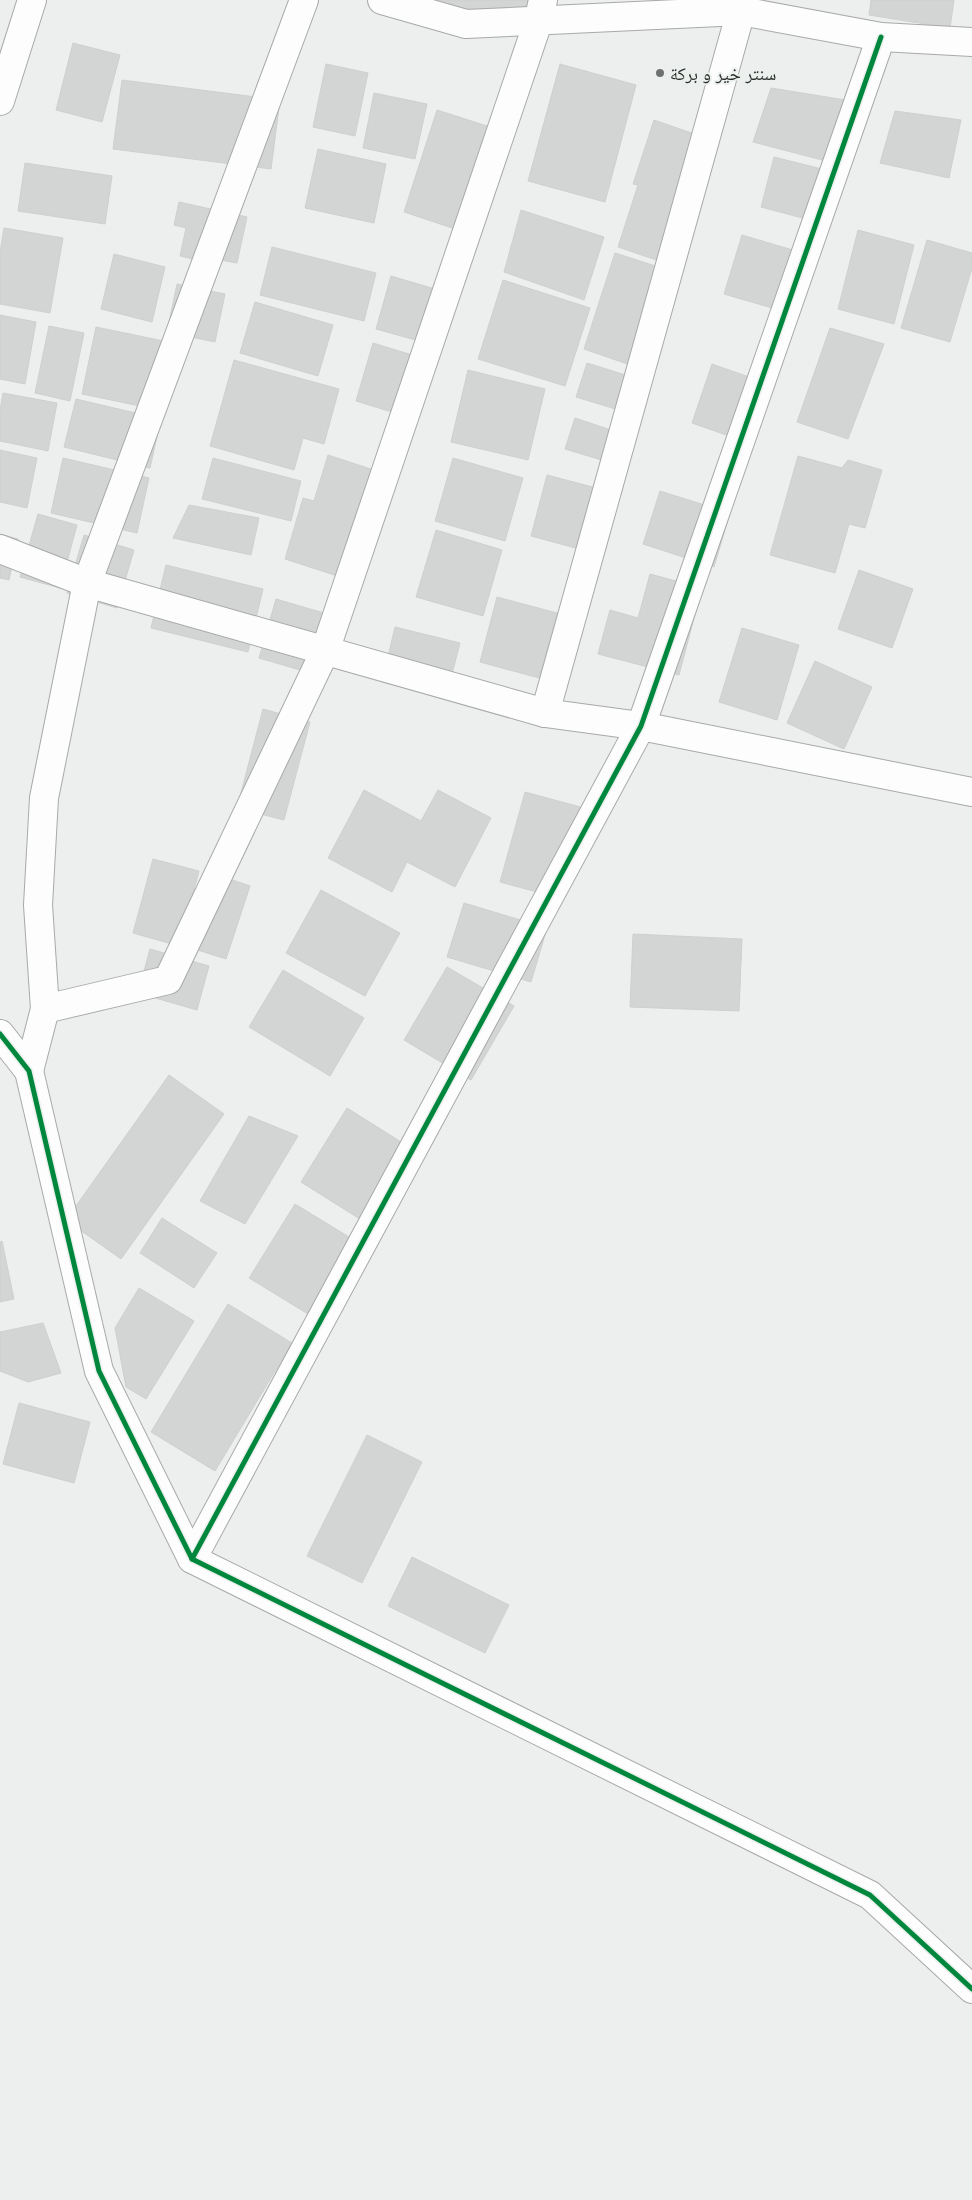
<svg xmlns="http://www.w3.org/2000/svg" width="972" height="2200" viewBox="0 0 972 2200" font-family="Mulish,'Noto Naskh Arabic',sans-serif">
  <rect width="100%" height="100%" fill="#ecefed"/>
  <g fill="#d3d5d4" stroke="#ced0ce">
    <polygon points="432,0 544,0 542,13 430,10"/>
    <polygon points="871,0 954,0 950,28 869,15"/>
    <polygon points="73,43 120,55 102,122 56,110"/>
    <polygon points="326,64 368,73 355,136 313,127"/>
    <polygon points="560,64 636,85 605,202 528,181"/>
    <polygon points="122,80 280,100 271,169 113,149"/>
    <polygon points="771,88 864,103 845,166 753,142"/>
    <polygon points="374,93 427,104 415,159 363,148"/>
    <polygon points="437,110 509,133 476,236 404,212"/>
    <polygon points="895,111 961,120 949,178 880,163"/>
    <polygon points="654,120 706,138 665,263 618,247 638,185 633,184"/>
    <polygon points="318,149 386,164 374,223 305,208"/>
    <polygon points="774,157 838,173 825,224 761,207"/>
    <polygon points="25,163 112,176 105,224 18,211"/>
    <polygon points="179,202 247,217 237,263 220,260 218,265 180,256 186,228 174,225"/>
    <polygon points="521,210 604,237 584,300 504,272"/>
    <polygon points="4,228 63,238 50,313 0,304 0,252"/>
    <polygon points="858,230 914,245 894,324 838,309"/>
    <polygon points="742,235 813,256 796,315 724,294"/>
    <polygon points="927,240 972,253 972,268 950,342 901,328"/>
    <polygon points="272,247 376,273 364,321 260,295"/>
    <polygon points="615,253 665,269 633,366 584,349"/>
    <polygon points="114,254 165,267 152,322 101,309"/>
    <polygon points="391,276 452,294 437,346 376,329"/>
    <polygon points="503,280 590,308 565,386 478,359"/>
    <polygon points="177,284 225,294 215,342 167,332"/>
    <polygon points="255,302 333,325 318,376 240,353"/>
    <polygon points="0,315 36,322 25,384 0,379"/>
    <polygon points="49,326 84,333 70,401 35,393"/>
    <polygon points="96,327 178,344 164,411 82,394"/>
    <polygon points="830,328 884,344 848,439 797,422"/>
    <polygon points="373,343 435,362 418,420 356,401"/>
    <polygon points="234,360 339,389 324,444 303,438 294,470 210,446"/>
    <polygon points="587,363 632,377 622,411 576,397"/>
    <polygon points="712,364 772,385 752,444 692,423"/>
    <polygon points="468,370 545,389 528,460 451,442"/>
    <polygon points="3,393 57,403 48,451 0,441 0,410"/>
    <polygon points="76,399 161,419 150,468 64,447"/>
    <polygon points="575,418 617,432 608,462 565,449"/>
    <polygon points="0,450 37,458 27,508 0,502"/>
    <polygon points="328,455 389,475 356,582 285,559 303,498 314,501"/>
    <polygon points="798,456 842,468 848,460 882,470 865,528 849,524 835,573 770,555"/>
    <polygon points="63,458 149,478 137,533 51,513"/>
    <polygon points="213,458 301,481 291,521 202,499"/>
    <polygon points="453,458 523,478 505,541 435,521"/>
    <polygon points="547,475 600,489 583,550 531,536"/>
    <polygon points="660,491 730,513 714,567 643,544"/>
    <polygon points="189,505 259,518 251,555 173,538"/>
    <polygon points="38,514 77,525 60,588 20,577"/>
    <polygon points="436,530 502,550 483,616 416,597"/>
    <polygon points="0,534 18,539 9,580 0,578"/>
    <polygon points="84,535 134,550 117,608 67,593"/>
    <polygon points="166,565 263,589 248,652 151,628"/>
    <polygon points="859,570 913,589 892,648 838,629"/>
    <polygon points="650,574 702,588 679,675 598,654 610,610 638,618"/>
    <polygon points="497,597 557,613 539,678 480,662"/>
    <polygon points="276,599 334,616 317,675 259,658"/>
    <polygon points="395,627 460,643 446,697 382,682"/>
    <polygon points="742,628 799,645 777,720 719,702"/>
    <polygon points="815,661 872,687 844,749 787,723"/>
    <polygon points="263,709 310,722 284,820 237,808"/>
    <polygon points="364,790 421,821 438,790 491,818 455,887 407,862 392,892 328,858"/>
    <polygon points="525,792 584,808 559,898 500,882"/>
    <polygon points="153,859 199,871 179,946 133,933"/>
    <polygon points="209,872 250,886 226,959 185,946"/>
    <polygon points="321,890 400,933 365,996 286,953"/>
    <polygon points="464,903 547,928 531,982 447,957"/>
    <polygon points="633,934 742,939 739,1011 630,1007"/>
    <polygon points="150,949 209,966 197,1010 138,993"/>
    <polygon points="447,967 514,1006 471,1080 404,1040"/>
    <polygon points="283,970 364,1018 330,1076 249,1027"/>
    <polygon points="169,1075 224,1114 121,1259 66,1220"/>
    <polygon points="347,1108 409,1147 363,1221 301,1182"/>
    <polygon points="249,1116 298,1136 245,1224 200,1201"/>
    <polygon points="295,1204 354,1240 308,1314 249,1278"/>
    <polygon points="162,1218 217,1253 194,1288 140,1253"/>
    <polygon points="2,1241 14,1299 0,1302 0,1242"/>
    <polygon points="139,1288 194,1321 146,1399 126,1387 115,1328"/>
    <polygon points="228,1304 292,1343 215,1471 151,1432"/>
    <polygon points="43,1323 61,1373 28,1382 0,1371 0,1332"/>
    <polygon points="19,1403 90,1422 74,1483 3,1464"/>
    <polygon points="367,1435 422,1462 362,1583 307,1556"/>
    <polygon points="412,1557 509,1605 485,1653 388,1606"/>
  </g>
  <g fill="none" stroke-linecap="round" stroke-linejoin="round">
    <defs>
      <g id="street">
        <polyline points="0,101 32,0"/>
        <polyline points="0,549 87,583 545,713 641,726 972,792"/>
        <polyline points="545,713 741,11"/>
        <polyline points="45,1009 168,980 325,651 538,22 543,0"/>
        <polyline points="0,1034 29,1071 99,1371 192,1559 870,1895 972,1989"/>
        <polyline points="29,1071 45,1009 38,905 44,798 87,583 304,0"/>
        <polyline points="192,1559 641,726 881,37"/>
      </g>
      <polyline id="secondary" points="382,0 466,24 741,11 881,37 972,42"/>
    </defs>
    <use href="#street" stroke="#a7aaa8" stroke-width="30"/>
    <use href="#secondary" stroke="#a7aaa8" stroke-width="30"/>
    <use href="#street" stroke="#fcfdfc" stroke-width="28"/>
    <use href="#secondary" stroke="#fcfdfc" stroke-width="28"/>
    <defs>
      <g id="cycleway">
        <polyline points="0,1034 29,1071 99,1371 192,1559 870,1895 972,1989"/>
        <polyline points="192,1559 641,726 881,37"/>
      </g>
    </defs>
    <use href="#cycleway" stroke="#ebf0ed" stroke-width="8"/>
    <use href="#cycleway" stroke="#00873e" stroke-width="5"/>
  </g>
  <circle fill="#6f7170" stroke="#ebf0ed" stroke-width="2" cx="660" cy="73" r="5"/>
  <g text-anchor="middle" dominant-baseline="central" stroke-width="4" stroke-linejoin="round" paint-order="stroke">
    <g font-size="18" fill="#2b2d2c" stroke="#ebf0ed" text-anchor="start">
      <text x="670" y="73">سنتر خير و بركة</text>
    </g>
  </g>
</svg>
